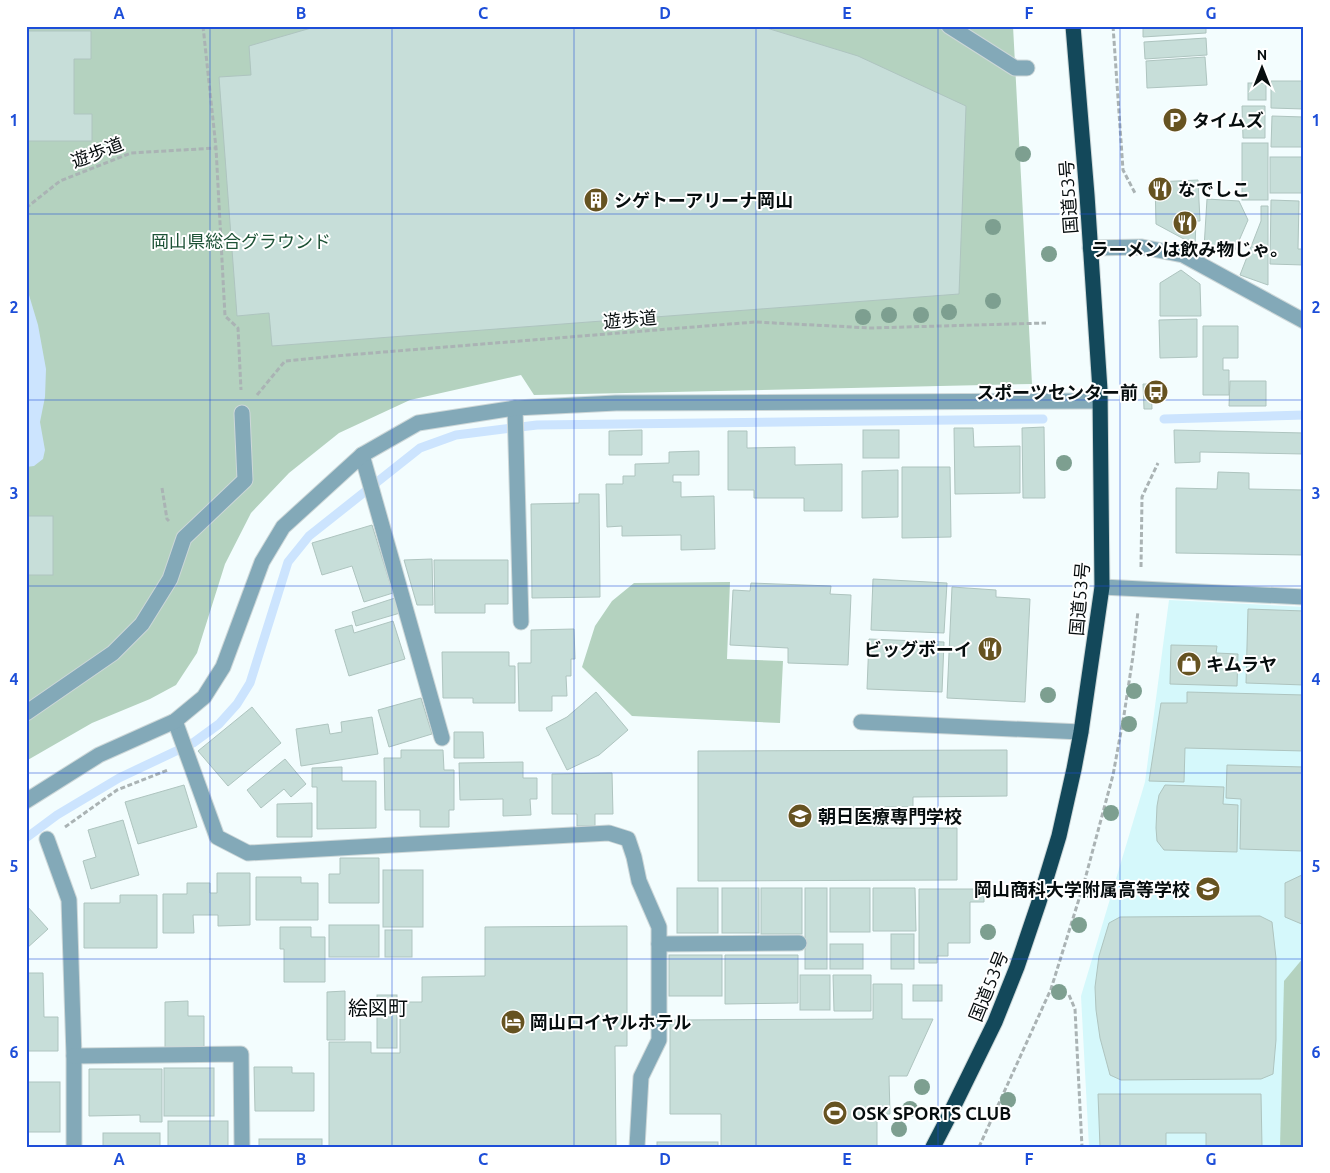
<svg xmlns="http://www.w3.org/2000/svg" width="1330" height="1173" viewBox="0 0 1330 1173" font-family="Ubuntu,'Noto Sans JP',sans-serif">
  <rect width="100%" height="100%" fill="#f3fdfe"/>
  <polygon fill="#d5f8fb" points="1169,600 1304,607 1304,1147 1089,1147 1081,996 1145,782"/>
  <g fill="#b4d2bf">
    <polygon points="26,26 1013,26 1032,384 534,395 521,375 410,400 339,433 289,473 251,513 225,564 197,653 176,685 150,699 92,723 26,761"/>
    <polygon points="730,582 727,659 783,661 780,723 632,716 582,667 595,626 612,601 634,583"/>
    <polygon points="1304,957 1304,1147 1280,1147 1284,981"/>
  </g>
  <polygon fill="#cce4fe" points="26,285 38,325 46,369 45,397 40,422 45,450 43,459 34,466 26,467"/>
  <g fill="none" stroke-linecap="round" stroke-linejoin="round">
    <g stroke="#cce4fe" stroke-width="9">
      <polyline points="1164,419 1304,415"/>
      <polyline points="26,838 57,815 119,778 193,743 219,724 237,704 250,683 288,562 309,536 420,448 456,435 537,425 1043,419"/>
    </g>
  </g>
  <g fill="#c7ded9" stroke="#aec4bf">
    <polygon points="318,26 760,26 858,56 966,106 959,294 272,346 269,313 237,316 219,77 251,75 249,46"/>
    <polygon points="1143,26 1206,26 1206,33 1143,37"/>
    <polygon points="26,31 91,31 91,59 74,59 74,114 92,114 92,141 26,141"/>
    <polygon points="1206,38 1207,55 1145,59 1144,42"/>
    <polygon points="1205,57 1207,85 1147,88 1146,61"/>
    <polygon points="1271,81 1304,81 1304,109 1271,108"/>
    <rect x="1248" y="83" width="18" height="17"/>
    <polygon points="1242,106 1265,106 1265,138 1243,138"/>
    <polygon points="1272,116 1304,117 1304,147 1271,147"/>
    <rect x="1242" y="143" width="26" height="57"/>
    <rect x="1270" y="157" width="34" height="36"/>
    <polygon points="1198,180 1200,221 1196,221 1195,245 1156,224 1155,182"/>
    <polygon points="1207,199 1239,201 1248,220 1231,259 1204,248"/>
    <polygon points="1271,200 1299,201 1298,249 1304,249 1304,265 1270,264"/>
    <polygon points="1261,206 1268,206 1268,285 1240,275 1261,221"/>
    <polygon points="1181,270 1200,284 1201,316 1160,316 1160,283"/>
    <polygon points="1197,319 1197,357 1160,358 1159,320"/>
    <polygon points="1203,326 1238,326 1238,358 1223,358 1223,370 1229,370 1229,395 1203,395"/>
    <polygon points="1230,381 1266,381 1266,406 1229,406"/>
    <polygon points="1143,384 1151,384 1152,409 1144,409"/>
    <polygon points="1044,427 1045,498 1023,498 1022,428"/>
    <polygon points="954,428 973,428 974,447 1020,446 1020,493 955,494"/>
    <polygon points="642,430 642,455 609,455 609,431"/>
    <rect x="863" y="430" width="36" height="28"/>
    <polygon points="1174,430 1304,433 1304,454 1200,452 1200,462 1175,463"/>
    <polygon points="728,431 747,431 747,448 795,447 795,465 842,464 842,511 804,511 804,498 754,498 754,490 728,490"/>
    <polygon points="699,451 699,475 673,475 673,482 681,482 681,497 714,496 715,549 681,550 681,535 622,536 622,526 607,527 606,484 623,484 623,476 635,476 635,464 669,463 669,452"/>
    <polygon points="902,467 950,467 951,537 902,538"/>
    <polygon points="898,470 898,517 862,518 862,471"/>
    <polygon points="1218,472 1249,473 1249,489 1304,490 1304,555 1176,553 1176,488 1217,489"/>
    <polygon points="579,494 599,494 600,597 532,598 531,504 579,503"/>
    <rect x="26" y="516" width="27" height="59"/>
    <polygon points="372,525 393,593 364,602 352,566 322,575 312,543"/>
    <polygon points="432,559 433,605 417,605 404,560"/>
    <polygon points="434,560 508,560 508,604 485,604 485,613 435,613"/>
    <polygon points="873,579 947,583 944,633 871,630"/>
    <polygon points="751,583 831,586 830,594 851,595 848,665 788,663 788,648 730,645 733,590 750,591"/>
    <polygon points="952,587 996,590 996,597 1030,599 1025,702 947,698"/>
    <polygon points="395,598 400,613 356,626 352,612"/>
    <polygon points="1248,609 1304,611 1304,685 1246,683"/>
    <polygon points="393,621 405,659 349,676 335,630 352,625 354,633"/>
    <polygon points="574,629 575,659 571,659 571,676 566,676 567,696 552,696 552,711 519,711 518,663 531,663 531,630"/>
    <polygon points="869,639 944,642 942,692 867,689"/>
    <polygon points="1171,645 1217,646 1216,653 1238,654 1237,686 1170,684"/>
    <polygon points="442,652 509,652 509,666 515,666 515,703 473,703 473,698 443,698"/>
    <polygon points="596,692 628,730 599,755 567,770 546,728 567,717"/>
    <polygon points="1187,692 1304,695 1304,751 1185,748 1184,782 1149,781 1161,703 1187,703"/>
    <polygon points="421,698 432,734 389,747 378,710"/>
    <polygon points="252,707 281,743 228,786 198,751"/>
    <polygon points="372,717 378,754 301,766 296,729 328,724 330,734 342,732 341,722"/>
    <polygon points="454,732 483,732 484,758 454,758"/>
    <polygon points="401,750 443,750 444,770 454,770 454,810 449,810 449,827 420,827 420,810 385,810 384,758 401,758"/>
    <polygon points="1007,750 1007,796 913,797 913,807 881,807 881,828 957,828 957,880 698,881 698,751"/>
    <polygon points="285,759 306,784 291,797 284,789 261,808 247,790"/>
    <polygon points="523,762 523,778 537,778 537,799 530,799 531,815 503,816 503,799 460,800 459,763"/>
    <polygon points="1227,765 1304,767 1302,851 1240,849 1241,799 1226,798"/>
    <polygon points="342,767 342,781 376,781 376,828 317,829 317,787 312,787 312,768"/>
    <polygon points="612,773 613,814 595,814 595,826 577,826 577,814 552,814 552,774"/>
    <polygon points="184,785 197,827 138,844 125,802"/>
    <polygon points="1165,785 1224,787 1223,804 1238,805 1237,852 1164,850 1157,841 1156,828 1157,806 1159,795"/>
    <polygon points="312,803 312,837 277,837 277,804"/>
    <polygon points="123,820 139,875 91,889 83,861 96,857 88,830"/>
    <polygon points="340,858 379,858 379,903 329,903 329,874 340,874"/>
    <rect x="383" y="870" width="40" height="57"/>
    <polygon points="217,873 250,873 250,925 218,926 218,915 193,915 194,933 163,933 163,894 187,894 187,883 210,883 210,893 217,893"/>
    <polygon points="1304,874 1304,925 1285,917 1285,883"/>
    <polygon points="256,877 301,877 301,883 318,883 318,920 256,920"/>
    <rect x="677" y="888" width="41" height="45"/>
    <rect x="722" y="888" width="37" height="45"/>
    <rect x="761" y="888" width="41" height="46"/>
    <rect x="805" y="888" width="22" height="81"/>
    <rect x="830" y="888" width="40" height="44"/>
    <polygon points="873,888 915,888 916,931 873,931"/>
    <polygon points="919,889 984,889 984,902 970,902 970,943 948,943 948,956 937,956 937,963 919,963"/>
    <polygon points="120,895 157,895 157,948 84,948 84,903 120,903"/>
    <polygon points="26,905 48,929 26,949"/>
    <polygon points="1260,916 1272,922 1276,958 1276,1040 1273,1074 1261,1079 1121,1080 1110,1075 1100,1038 1096,1010 1095,987 1099,956 1109,923 1120,917"/>
    <rect x="329" y="925" width="50" height="32"/>
    <polygon points="627,926 627,1046 615,1046 616,1147 329,1147 329,1042 371,1042 371,1053 400,1053 400,1002 422,1002 422,977 485,976 485,927"/>
    <polygon points="280,927 311,927 311,937 325,937 325,982 284,982 284,949 280,949"/>
    <rect x="385" y="930" width="27" height="27"/>
    <rect x="891" y="934" width="23" height="35"/>
    <rect x="830" y="944" width="33" height="25"/>
    <rect x="669" y="955" width="53" height="41"/>
    <polygon points="725,955 798,955 798,1003 725,1004"/>
    <polygon points="26,973 43,973 44,1017 58,1017 58,1051 26,1051"/>
    <rect x="800" y="975" width="30" height="35"/>
    <polygon points="833,975 871,975 871,1011 834,1011"/>
    <polygon points="873,984 902,984 902,1019 933,1019 907,1076 889,1076 890,1114 877,1114 877,1146 721,1147 721,1114 670,1114 670,1020 873,1019"/>
    <rect x="913" y="985" width="29" height="16"/>
    <polygon points="345,991 345,1040 327,1040 327,992"/>
    <rect x="377" y="995" width="20" height="53"/>
    <polygon points="188,1001 188,1016 204,1016 204,1048 165,1048 165,1002"/>
    <polygon points="254,1067 292,1067 292,1073 314,1073 314,1111 255,1111"/>
    <rect x="164" y="1068" width="50" height="48"/>
    <polygon points="89,1069 162,1069 162,1122 140,1122 140,1115 89,1116"/>
    <rect x="26" y="1082" width="34" height="50"/>
    <polygon points="1098,1094 1261,1094 1262,1147 1206,1147 1206,1133 1166,1133 1166,1147 1100,1147"/>
    <rect x="168" y="1121" width="60" height="26"/>
    <rect x="103" y="1133" width="57" height="14"/>
    <rect x="259" y="1139" width="63" height="8"/>
    <rect x="657" y="1142" width="61" height="5"/>
  </g>
  <g fill="none" stroke-linecap="round" stroke-linejoin="round">
    <defs>
      <g id="minor">
        <polyline points="949,26 1015,68 1027,68"/>
        <polyline points="1090,248 1142,247 1183,255 1304,321"/>
        <polyline points="515,408 521,622"/>
        <polyline points="362,455 442,738"/>
        <polyline points="1102,587 1304,597"/>
        <polyline points="26,713 113,653 142,624 170,579 184,538 245,480 242,413"/>
        <polyline points="175,721 217,837 248,853 609,833 628,839 634,857 639,881 659,927 659,1040 641,1077 637,1147"/>
        <polyline points="861,722 1081,732"/>
        <polyline points="26,801 99,755 175,721 204,697 223,667 262,562 283,527 362,455 418,423 515,408 616,403 1100,401"/>
        <polyline points="47,839 69,900 74,1056 74,1147"/>
        <polyline points="659,944 799,943"/>
        <polyline points="74,1056 241,1054 242,1147"/>
      </g>
      <polyline id="highway" points="933,1147 947,1120 995,1022 1017,967 1039,902 1059,836 1074,769 1081,732 1102,587 1100,390 1087,195 1073,26"/>
    </defs>
    <use href="#minor" stroke="#cdd7d8" stroke-width="17"/>
    <use href="#highway" stroke="#cdd7d8" stroke-width="17"/>
    <g stroke="#aab3b4" stroke-width="3" stroke-dasharray="5 2.5" stroke-linecap="butt">
      <polyline points="203,26 216,148 225,316 238,328 241,390"/>
      <polyline points="1113,26 1123,170 1136,195"/>
      <polyline points="26,208 60,181 131,153 216,148"/>
      <polyline points="257,395 285,361 347,355 755,322 871,328 1046,323"/>
      <polyline points="162,488 167,519 169,521"/>
      <polyline points="1141,567 1142,497 1158,463"/>
      <polyline points="65,827 117,790 168,770"/>
      <polyline points="1069,995 1075,1009 1082,1147"/>
      <polyline points="979,1147 1051,989 1084,883 1113,775 1124,715 1133,656 1138,611"/>
    </g>
    <use href="#minor" stroke="#83a9b8" stroke-width="15"/>
    <use href="#highway" stroke="#13485a" stroke-width="15"/>
  </g>
  <g fill="#7d9f90">
    <circle cx="1023" cy="154" r="8"/>
    <circle cx="993" cy="227" r="8"/>
    <circle cx="1049" cy="254" r="8"/>
    <circle cx="993" cy="301" r="8"/>
    <circle cx="949" cy="312" r="8"/>
    <circle cx="889" cy="315" r="8"/>
    <circle cx="921" cy="315" r="8"/>
    <circle cx="863" cy="317" r="8"/>
    <circle cx="1064" cy="463" r="8"/>
    <circle cx="1134" cy="691" r="8"/>
    <circle cx="1048" cy="695" r="8"/>
    <circle cx="1129" cy="724" r="8"/>
    <circle cx="1111" cy="813" r="8"/>
    <circle cx="1090" cy="890" r="8"/>
    <circle cx="1079" cy="925" r="8"/>
    <circle cx="988" cy="932" r="8"/>
    <circle cx="1059" cy="992" r="8"/>
    <circle cx="922" cy="1087" r="8"/>
    <circle cx="1008" cy="1100" r="8"/>
    <circle cx="910" cy="1109" r="8"/>
    <circle cx="899" cy="1129" r="8"/>
  </g>
  <path fill="none" stroke="#1d4ed8" stroke-width="1" stroke-opacity="0.55" d="M210 26V1147M392 26V1147M574 26V1147M756 26V1147M938 26V1147M1120 26V1147M26 214H1304M26 400H1304M26 586H1304M26 773H1304M26 959H1304"/>
  <defs>
    <symbol id="parking-disc" viewBox="-11 -11 22 22"><circle r="9.5" fill="#665321" stroke="#fff"/><path d="M-3.5-5.5H1a3.5 3.5 0 0 1 0 7H-1V5.5H-3.5ZM-1-3.4V-.6H.8a1.4 1.4 0 0 0 0-2.8Z" fill="#fff"/></symbol>
    <symbol id="restaurant-disc" viewBox="-11 -11 22 22"><circle r="9.5" fill="#665321" stroke="#fff"/><path d="M-5-6h1v4h1v-4h1v4h1v-4h1v5L-1.5 .5V6h-2V.5L-5-1ZM5-6V6H3V1.5H1.5Q1.5-4 5-6Z" fill="#fff"/></symbol>
    <symbol id="building-disc" viewBox="-11 -11 22 22"><circle r="9.5" fill="#665321" stroke="#fff"/><path d="M-4-6H4V6H1V3H-1V6H-4ZM-2.5-4.3h1.7v1.8h-1.7ZM.8-4.3h1.7v1.8H.8ZM-2.5-1h1.7V.8h-1.7ZM.8-1h1.7V.8H.8Z" fill="#fff"/></symbol>
    <symbol id="bus-disc" viewBox="-11 -11 22 22"><circle r="9.5" fill="#665321" stroke="#fff"/><path d="M-5-6H5V4H4V6H2V4H-2V6H-4V4H-5ZM-3.5-4V0h7V-4ZM-3.5 1.2v1.5H-2V1.2ZM2 1.2v1.5H3.5V1.2Z" fill="#fff"/></symbol>
    <symbol id="shop-disc" viewBox="-11 -11 22 22"><circle r="9.5" fill="#665321" stroke="#fff"/><path d="M-5-2.5h2.3a2.7 3.5 0 0 1 5.4 0H5L5.5 6h-11ZM-1.5-2.5h3a1.5 2.3 0 0 0-3 0Z" fill="#fff"/></symbol>
    <symbol id="school-disc" viewBox="-11 -11 22 22"><circle r="9.5" fill="#665321" stroke="#fff"/><path d="M0-5L7-2L0 1L-7-2ZM-4 1L0 2.5L4 1V4Q0 6-4 4Z" fill="#fff"/></symbol>
    <symbol id="hotel-disc" viewBox="-11 -11 22 22"><circle r="9.5" fill="#665321" stroke="#fff"/><path d="M-6-4.5h1.5V1H6V5H4.5V3h-9V5H-6ZM-4 0a1.8 1.8 0 1 1 3.6 0ZM.5 0V-2.5h3Q6-2.5 6 0Z" fill="#fff"/></symbol>
    <symbol id="stadium-disc" viewBox="-11 -11 22 22"><circle r="9.5" fill="#665321" stroke="#fff"/><path d="M0-5a6.5 5 0 1 0 0 10a6.5 5 0 1 0 0-10ZM-3.5-1.8h7v3.6h-7Z" fill="#fff"/></symbol>
  </defs>
  <g fill-rule="evenodd">
    <use href="#parking-disc" x="1161" y="106" width="28" height="28"/>
    <use href="#restaurant-disc" x="1146" y="175" width="28" height="28"/>
    <use href="#building-disc" x="582" y="186" width="28" height="28"/>
    <use href="#restaurant-disc" x="1171" y="209" width="28" height="28"/>
    <use href="#bus-disc" x="1142" y="378" width="28" height="28"/>
    <use href="#restaurant-disc" x="976" y="635" width="28" height="28"/>
    <use href="#shop-disc" x="1175" y="650" width="28" height="28"/>
    <use href="#school-disc" x="786" y="802" width="28" height="28"/>
    <use href="#school-disc" x="1194" y="875" width="28" height="28"/>
    <use href="#hotel-disc" x="499" y="1008" width="28" height="28"/>
    <use href="#stadium-disc" x="821" y="1099" width="28" height="28"/>
  </g>
  <g text-anchor="middle" dominant-baseline="central" stroke-width="4" stroke-linejoin="round" paint-order="stroke">
    <g font-size="18" font-weight="bold" fill="#060d0e" stroke="#fff" text-anchor="start">
      <text x="1192" y="120">タイムズ</text>
      <text x="1178" y="189">なでしこ</text>
      <text x="614" y="200">シゲトーアリーナ岡山</text>
      <text x="1185" y="249" text-anchor="middle">ラーメンは飲み物じゃ｡</text>
      <text x="1138" y="392" text-anchor="end">スポーツセンター前</text>
      <text x="972" y="649" text-anchor="end">ビッグボーイ</text>
      <text x="1206" y="664">キムラヤ</text>
      <text x="818" y="816">朝日医療専門学校</text>
      <text x="1190" y="889" text-anchor="end">岡山商科大学附属高等学校</text>
      <text x="530" y="1022">岡山ロイヤルホテル</text>
      <text x="852" y="1113">OSK SPORTS CLUB</text>
    </g>
    <g font-size="18" fill="#060d0e" stroke="#fff">
      <text transform="translate(97 152) rotate(-21)">遊歩道</text>
      <text transform="translate(1068 197) rotate(-94)">国道53号</text>
      <text transform="translate(630 319) rotate(-5)">遊歩道</text>
      <text transform="translate(1079 599) rotate(-85)">国道53号</text>
      <text transform="translate(988 986) rotate(-68)">国道53号</text>
    </g>
    <g font-size="18" fill="#1d5236" stroke="#fff">
      <text x="241" y="241">岡山県総合グラウンド</text>
    </g>
    <g font-size="20" fill="#060d0e" stroke="#fff">
      <text x="378" y="1007">絵図町</text>
    </g>
  </g>
  <rect width="1330" height="1173" fill="none" stroke="#ffffff" stroke-width="55"/>
  <g transform="translate(1262 68)" stroke="#ffffff" stroke-width="4" paint-order="stroke">
  <path d="M0-4L9 19L0 12L-9 19Z" fill="#060d0e"/>
  <text y="-8" font-size="14" font-weight="bold" text-anchor="middle" fill="#060d0e">N</text>
  </g>
  <rect x="28" y="28" width="1274" height="1118" fill="none" stroke="#1d4ed8" stroke-width="2"/>
  <g font-size="16" text-anchor="middle" font-weight="bold" fill="#1d4ed8">
    <text x="119" y="19">A</text>
    <text x="301" y="19">B</text>
    <text x="483" y="19">C</text>
    <text x="665" y="19">D</text>
    <text x="847" y="19">E</text>
    <text x="1029" y="19">F</text>
    <text x="1211" y="19">G</text>
    <text x="14" y="126">1</text>
    <text x="1316" y="126">1</text>
    <text x="14" y="313">2</text>
    <text x="1316" y="313">2</text>
    <text x="14" y="499">3</text>
    <text x="1316" y="499">3</text>
    <text x="14" y="685">4</text>
    <text x="1316" y="685">4</text>
    <text x="14" y="872">5</text>
    <text x="1316" y="872">5</text>
    <text x="14" y="1058">6</text>
    <text x="1316" y="1058">6</text>
    <text x="119" y="1165">A</text>
    <text x="301" y="1165">B</text>
    <text x="483" y="1165">C</text>
    <text x="665" y="1165">D</text>
    <text x="847" y="1165">E</text>
    <text x="1029" y="1165">F</text>
    <text x="1211" y="1165">G</text>
  </g>
</svg>
